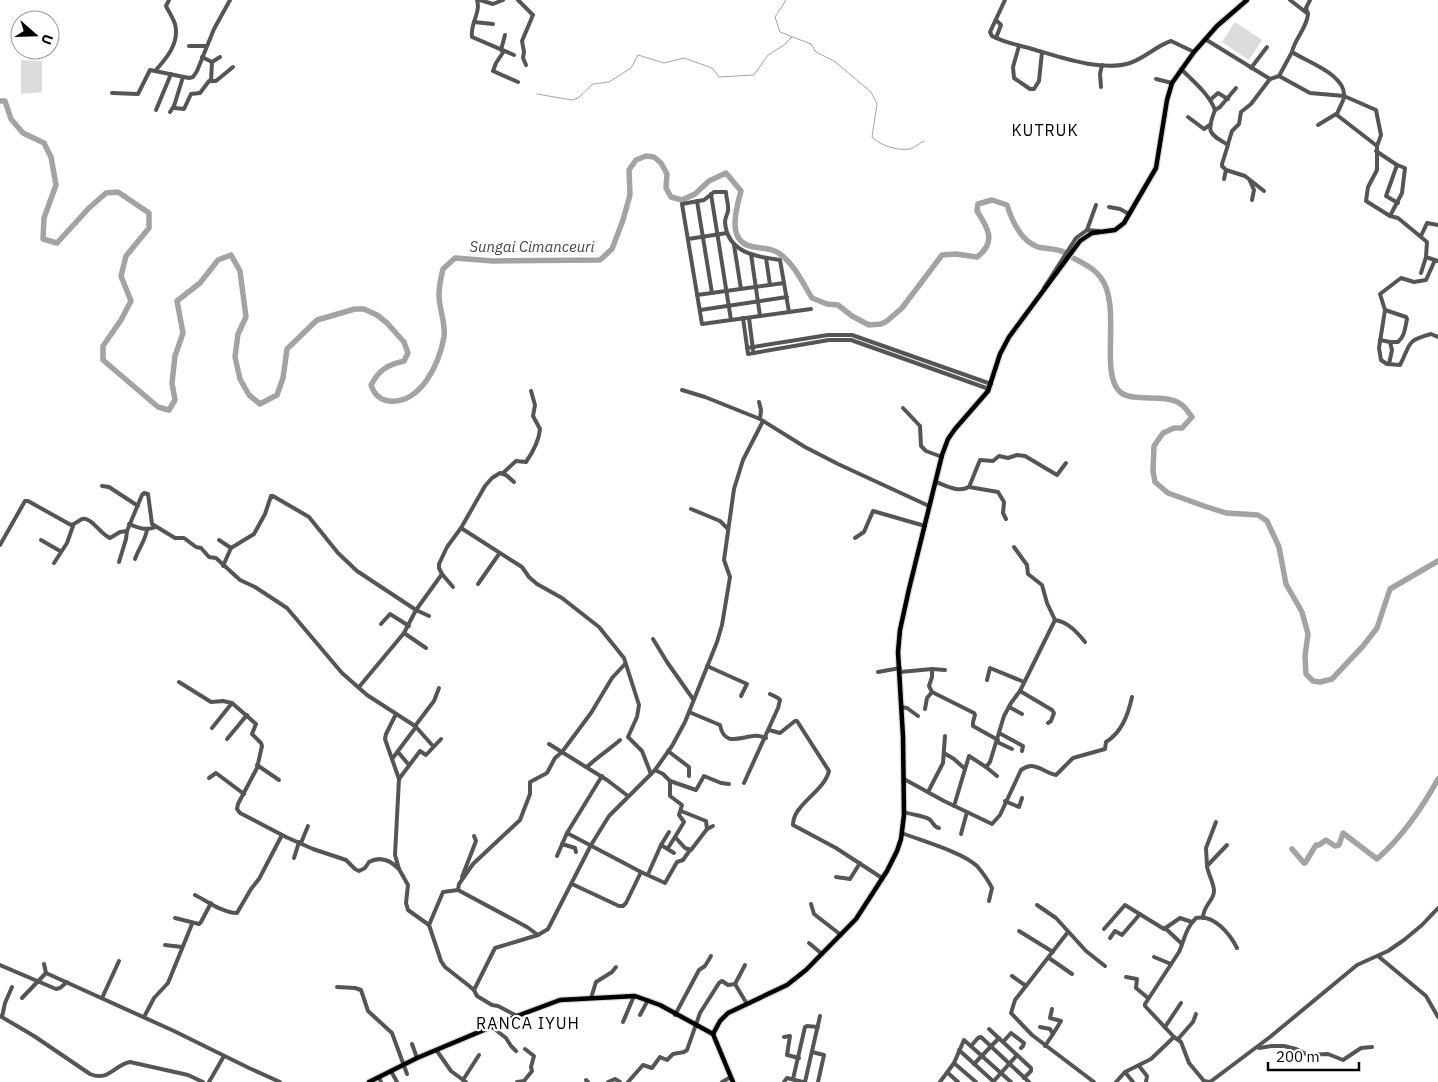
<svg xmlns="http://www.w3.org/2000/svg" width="1438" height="1082" viewBox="0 0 1438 1082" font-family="'IBM Plex Sans',sans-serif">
  <rect width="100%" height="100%" fill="#fff"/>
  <g fill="#dcdcdc">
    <polygon points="1235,22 1262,40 1249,60 1222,42"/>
    <polygon points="21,60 42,61 42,92 21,94"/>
  </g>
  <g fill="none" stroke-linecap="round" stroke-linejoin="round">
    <g stroke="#a3a3a3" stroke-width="1">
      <path d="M786 0 775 17 780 32 811 44 816 52 834 61 871 92 877 104 872 137C881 146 898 151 910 149 914 148 920 143 924 141"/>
      <polyline points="537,94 572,100 578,98 593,84 609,82 631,68 638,55 664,63 684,58 712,68 719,77 754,75 768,55 784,45 792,37"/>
    </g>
    <g stroke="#a3a3a3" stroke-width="5.5">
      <path d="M0 101H5L11 119 23 133 44 143 51 157 56 185 44 218 43 239 57 243 89 208 106 193 118 192 149 213V228L126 256 121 276 131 301 121 320 103 346V360L158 407 169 410 175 400 172 383 175 356 183 333 177 301 200 283 218 260 231 255 240 271 246 317 238 334 235 357 240 379 249 395 260 404 277 395 283 378 287 349 317 320 355 309H364L377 315 387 323 404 342 408 353 404 361C387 365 379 370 371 385 374 394 379 400 389 401 421 404 439 364 444 337 446 324 439 309 439 295 439 287 441 277 443 269L455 258 493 261 600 260 612 249 623 220 630 195 629 170 636 160 646 156 654 157 661 163 667 174 666 188 671 197 682 200 695 194 709 181 726 173 741 191C737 206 726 240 750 246 760 249 771 247 780 254 795 265 802 282 812 298L827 304 838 305 852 316 869 325 881 324 887 321 902 308 942 255 956 254 977 257C997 242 988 228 977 211L978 204 992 200 1007 205C1012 221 1021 241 1038 247 1046 249 1055 248 1064 252 1068 254 1072 258 1077 260 1086 265 1095 269 1101 278 1122 306 1099 373 1120 392 1134 403 1163 393 1179 403 1185 406 1188 412 1192 417L1182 428H1174L1163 433 1154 446 1153 471 1155 482 1168 493 1204 506 1226 513 1258 515 1267 521 1279 547 1286 584 1302 612 1308 634 1305 656 1306 674 1313 681 1320 682 1332 679 1363 646 1377 628 1390 589 1438 561"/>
      <path d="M1292 849 1304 863H1305L1316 845H1319L1326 840 1335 846 1339 845 1343 833 1377 859C1403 836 1422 808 1438 779"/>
    </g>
    <defs>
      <g id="major">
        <polyline points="713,1034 720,1021 728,1013 787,985 806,970 856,919 887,871 897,851 901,839 904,815 903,737 898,652 900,630 909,589 942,455 948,439 955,429 988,391 1000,354 1009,337 1080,241 1092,233 1115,230 1124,223 1156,168 1167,100 1172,83 1194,52 1217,26 1247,0"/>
        <polyline points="713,1034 733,1082"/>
        <polyline points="369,1082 417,1058 517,1016 560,1000 635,996 660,1005 713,1034"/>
      </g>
    </defs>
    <use href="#major" stroke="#dbdbdb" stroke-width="7"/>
    <g stroke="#555" stroke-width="4">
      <path d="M477 0C481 13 470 23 472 37L514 55"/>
      <polyline points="480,0 493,4 503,0"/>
      <polyline points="518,0 533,15 522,41 524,52 523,58 526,65"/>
      <path d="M1005 0 990 32 992 36C1005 43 1019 45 1032 49 1060 57 1101 72 1130 63 1145 58 1156 46 1171 41L1194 52"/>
      <polyline points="1308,14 1306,8 1310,0"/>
      <polyline points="474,22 493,24"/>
      <polyline points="996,38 1001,25 996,20"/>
      <polyline points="1205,39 1270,79"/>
      <polyline points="189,46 206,46"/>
      <polyline points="1019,46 1013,67 1014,78 1030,89 1034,89 1039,81 1042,52"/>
      <polyline points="501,50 505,35"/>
      <polyline points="504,51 496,63 493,71 518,82"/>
      <polyline points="202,57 212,62 220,57"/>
      <polyline points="1251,68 1267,47"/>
      <path d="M1181 69C1193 81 1210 95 1215 110 1206 133 1209 133 1228 145L1222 164V166L1226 170 1224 179"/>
      <path d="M155 71C166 59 180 43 175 24 173 18 169 12 166 6L169 0"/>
      <path d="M1279 76 1310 93 1344 96 1376 110 1381 135 1377 146 1337 115C1338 109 1343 103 1344 97 1347 75 1307 62 1292 52 1295 38 1307 28 1308 14L1290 0"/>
      <polyline points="1156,79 1172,83"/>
      <polyline points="211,81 212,62"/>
      <polyline points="1101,87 1100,74 1102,65"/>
      <polyline points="112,93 138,94 150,70 189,78 193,77 197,71 214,29 230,0"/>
      <polyline points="1210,100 1218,93 1228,99"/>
      <polyline points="174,106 175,108 184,109 191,94 200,93 209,81 216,81 233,67"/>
      <polyline points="156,110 171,74"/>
      <polyline points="1215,110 1220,107 1236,88"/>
      <polyline points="170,112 174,106 183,77"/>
      <polyline points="1188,117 1204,129 1211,124"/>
      <polyline points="1318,125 1336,114"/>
      <polyline points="1228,144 1232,131 1239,124 1241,112 1251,104 1270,79 1279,76 1292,52"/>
      <polyline points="1377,146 1377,170 1368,187 1366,201 1390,216 1398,218 1427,242 1426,257 1438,261"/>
      <polyline points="1376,151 1397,165 1405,168 1402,193 1390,216"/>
      <polyline points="1397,165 1386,196 1398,203"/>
      <polyline points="1226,170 1245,176 1264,191"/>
      <polyline points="1250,181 1254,190 1252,200"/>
      <polyline points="711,194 731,320"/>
      <polyline points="697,201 712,293"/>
      <polyline points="1109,207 1120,209 1129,214"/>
      <polyline points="1087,230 1096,205"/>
      <polyline points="1421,236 1427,223 1438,225"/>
      <polyline points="688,239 727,233"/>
      <polyline points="734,245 741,289"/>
      <polyline points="751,254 760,316"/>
      <polyline points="766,258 770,285"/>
      <path d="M1435 260 1426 280 1414 282 1401 278 1380 294 1385 310 1379 348 1381 360 1387 364 1400 365C1411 344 1405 341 1431 334L1438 337"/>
      <polyline points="1421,273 1426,257"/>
      <polyline points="1044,288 1076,238 1087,230 1099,231"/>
      <polyline points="697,295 784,283"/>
      <polyline points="700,310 787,297"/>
      <path d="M1385 310 1406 317 1407 319C1405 328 1405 336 1398 342H1390"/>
      <path d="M789 312 780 260C755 257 727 252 725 222 725 218 727 215 728 211 729 205 726 198 726 192H714L704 200 682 204 702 324C738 319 775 314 811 309"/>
      <polyline points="743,318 748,354 829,340 851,340 989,389"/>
      <polyline points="749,318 753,350"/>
      <polyline points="1380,340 1390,342 1392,350 1389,364"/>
      <polyline points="747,348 828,335 852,335 991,384"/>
      <polyline points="682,390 705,397 760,419 805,447 838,464 929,506"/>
      <polyline points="759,402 761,410 760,419"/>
      <polyline points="903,408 920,426 921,446 926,451 942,457"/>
      <path d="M503 473 516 461 526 462C533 452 539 441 540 429L533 416 535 405 531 391"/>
      <path d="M936 482C947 486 958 493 969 487L980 460 993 461 999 456 1008 458 1017 455 1025 456 1057 475 1066 463"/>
      <polyline points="102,486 109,487 138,506"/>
      <polyline points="969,487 998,492 1004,502 1003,513 1006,519"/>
      <polyline points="691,509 720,521 728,529"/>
      <path d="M129 524C138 528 146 531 156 527"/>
      <polyline points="461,528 522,567 529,577 537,584 562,598 599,627 624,658 639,705 637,717 628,737 642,751 651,774"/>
      <polyline points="855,538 864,532 873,511 925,526"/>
      <polyline points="41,540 60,551"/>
      <polyline points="219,540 231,548 223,566"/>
      <path d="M0 545 25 501H28L71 525C76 524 78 521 82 519 91 516 101 535 110 538L120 532 127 531 142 495 144 493 148 494 152 524 175 538H184L196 547 201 548 209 557 216 558 240 580 255 587 287 608 342 673 367 695 415 726"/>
      <polyline points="1014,547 1027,565 1028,574 1042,585 1047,603 1055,620"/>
      <polyline points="231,548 254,534 265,514 271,496 273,496 309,517 338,553 357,571 416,610 429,616"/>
      <path d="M135 559C139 548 145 541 147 530"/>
      <polyline points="119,562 126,539 127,531"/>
      <polyline points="54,563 67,543 73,526"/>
      <polyline points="442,574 439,568 439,564 447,547 461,528 485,486 492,478 500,473 506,475 514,482"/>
      <polyline points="478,584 499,554"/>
      <polyline points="381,624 390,614 409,626"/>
      <polyline points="404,633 426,648"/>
      <polyline points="653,639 667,662 693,699"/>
      <polyline points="707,666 747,684 741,696"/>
      <polyline points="932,669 945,670"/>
      <polyline points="878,672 900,668"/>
      <polyline points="900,672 932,669 932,677 929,686 932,692 974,713 975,715 973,722 973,726 998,740"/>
      <polyline points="987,680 990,668 1024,682"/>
      <path d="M179 682 211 702 223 701 232 703 256 724 252 734 261 743 262 746 257 768 238 804 237 809 240 813 286 837 313 849 346 860 355 869 359 871 365 868 369 862C380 856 390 860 399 869"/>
      <polyline points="359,687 404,633 416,610 442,574 453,587"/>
      <polyline points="1020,691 1052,710 1054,713 1051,721 1048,723"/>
      <polyline points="901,707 907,708 918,716"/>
      <polyline points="1009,707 1022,714"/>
      <polyline points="925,709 927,698 932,692"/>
      <path d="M689 712 720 725C724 746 738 738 753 736 758 735 762 737 766 738"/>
      <polyline points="396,714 386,734 385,739 399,779 395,855 399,869 408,885 406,903 408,910 429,925 441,961 445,967 468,985 474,990 477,996 492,1005 498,1006 517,1016"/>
      <polyline points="416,727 433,746"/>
      <polyline points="212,728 232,703"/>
      <path d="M769 730 780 733 795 721H797L829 771C824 792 793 804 793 825L836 848 882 878"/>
      <polyline points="999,733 1023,746 1022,751"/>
      <polyline points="227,739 247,715"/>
      <polyline points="997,742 1012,749"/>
      <polyline points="549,744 607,780 628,796"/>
      <polyline points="668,751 689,767 689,776"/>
      <polyline points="398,752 409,765"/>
      <polyline points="944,753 954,759 964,768"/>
      <polyline points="392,759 416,727 415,726 434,701 439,688"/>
      <polyline points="257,765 279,780"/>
      <path d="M587 767C597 757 609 750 620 740"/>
      <polyline points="986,767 997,776"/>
      <polyline points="655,770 663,774 670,781 696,790 704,776 721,783 729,784"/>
      <polyline points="602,776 567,833 641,872"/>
      <polyline points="209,778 216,773 244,794"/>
      <polyline points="399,779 420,751 426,755 441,739"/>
      <path d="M904 779 944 801 992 824 1000 815 1021 770C1035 760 1042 772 1056 775L1073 758 1105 749 1106 742C1122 732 1128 715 1132 697"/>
      <polyline points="670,781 670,796 682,805 679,815 684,822 675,837 685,848 691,850 707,829"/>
      <polyline points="744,783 778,708 780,700 778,698 770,694"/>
      <polyline points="928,792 943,763 945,736"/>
      <polyline points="1005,801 1019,807 1022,798"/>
      <path d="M954 806 969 756 986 767 990 762 1004 716 1011 703 1020 691 1055 620C1068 622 1077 632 1085 642"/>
      <polyline points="681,811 706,821 707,829 713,826"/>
      <path d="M904 812C912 815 922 815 929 819 934 822 932 826 939 828"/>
      <path d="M902 833C922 841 962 852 977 866 983 873 988 880 992 888L989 901"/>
      <polyline points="961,834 967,812"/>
      <polyline points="301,843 308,826"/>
      <polyline points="562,844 575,848 576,852"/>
      <polyline points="661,845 674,853"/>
      <polyline points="668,848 675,837"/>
      <polyline points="557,856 567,833"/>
      <polyline points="294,858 299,842"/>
      <polyline points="1207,866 1206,848 1216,822"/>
      <polyline points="649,872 661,845 669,832"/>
      <polyline points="462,877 476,841 474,836"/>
      <polyline points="836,877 850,879 860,863"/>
      <polyline points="572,884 619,906 623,906 626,903 641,872 665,883 677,862 683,860 690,850"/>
      <polyline points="458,890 527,927 538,935"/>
      <path d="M195 895C207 901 223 913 237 913L251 889 259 879 282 835"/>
      <polyline points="811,904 814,914 841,935"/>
      <polyline points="1037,905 1056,918 1086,951 1105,966"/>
      <polyline points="175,918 199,924 201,922 211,903"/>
      <path d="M1203 918C1203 905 1214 901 1214 891 1214 883 1208 874 1207 866L1227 845"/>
      <polyline points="429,925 443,892 458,890 459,884 473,864 520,820 530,794 530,782 547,773 555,758 562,752 591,713 612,678 625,664"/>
      <polyline points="1165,928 1181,943"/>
      <polyline points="1104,929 1125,905 1164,929 1180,918 1192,922"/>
      <polyline points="1019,931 1053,952"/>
      <polyline points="1068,932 1015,1000 1011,1013 1032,1035 1094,1082"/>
      <polyline points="1110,938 1115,931 1122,935 1140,914"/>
      <polyline points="809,943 822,954"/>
      <polyline points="165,945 182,947"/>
      <path d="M1237 948C1230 934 1214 914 1196 918 1185 929 1185 939 1179 952L1145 1004V1006L1174 1037 1181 1042 1189 1063 1204 1081 1210 1082 1270 1037 1357 965 1388 951 1404 940 1422 925 1438 908"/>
      <polyline points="1378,956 1426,996 1438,1017"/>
      <polyline points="1154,957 1171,964"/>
      <polyline points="1049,958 1072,974"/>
      <polyline points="44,964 46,973 174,1031 249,1068 280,1082"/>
      <polyline points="0,965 56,989 60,988 67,982"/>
      <polyline points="745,965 735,984 747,1004"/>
      <polyline points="1012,976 1026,986"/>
      <polyline points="1126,977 1137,979 1136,988 1148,998"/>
      <polyline points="337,987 355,988 361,990 368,1011 392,1033 407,1074"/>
      <polyline points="474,990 495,948 538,935 548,929 591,845 609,816 655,770 672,746 685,722 717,642 722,625 730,577 724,560 734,489 743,460 763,421"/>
      <polyline points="22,998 46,973"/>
      <polyline points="102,998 119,961"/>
      <polyline points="591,998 596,982 612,972 616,967"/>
      <polyline points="1052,1009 1050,1018 1061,1021 1053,1034"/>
      <polyline points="640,1015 648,1000"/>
      <polyline points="675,1015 699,970 705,966 711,956"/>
      <path d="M0 1016 34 1036 90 1074C109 1082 114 1065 130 1062L188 1075 203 1082"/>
      <polyline points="2,1017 5,1003 12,987"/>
      <polyline points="144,1017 154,998 168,983 192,924"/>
      <polyline points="623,1022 634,996"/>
      <polyline points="492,1027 506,1038 511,1046 516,1051"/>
      <polyline points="1040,1027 1050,1029 1053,1034 1045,1046"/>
      <polyline points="1165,1027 1181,1003"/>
      <polyline points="989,1029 1031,1068 1031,1071 1024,1078"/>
      <polyline points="784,1037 790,1036 787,1055 799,1058"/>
      <polyline points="1178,1039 1193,1022 1196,1014"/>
      <polyline points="1003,1042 1011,1033 1024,1043 1023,1046 1021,1048"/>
      <polyline points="412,1044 417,1058"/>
      <polyline points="971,1046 978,1038 981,1037 1029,1082"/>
      <polyline points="1259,1048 1272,1046 1284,1046 1296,1049 1308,1055 1328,1054 1343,1060 1361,1048 1372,1047"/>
      <polyline points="959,1050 994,1082"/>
      <polyline points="437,1051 451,1071 466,1082"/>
      <polyline points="812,1052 824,1055 818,1082"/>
      <polyline points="954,1063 976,1082"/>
      <polyline points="974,1064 999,1038"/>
      <polyline points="1139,1066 1147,1076 1146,1082"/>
      <polyline points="391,1071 397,1082"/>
      <polyline points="1125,1072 1133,1082"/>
      <polyline points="948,1073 958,1082"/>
      <polyline points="379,1077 381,1082"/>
      <polyline points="793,1079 805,1027 807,1026 818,1027"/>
      <polyline points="463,1080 479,1055"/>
      <polyline points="586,1080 588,1082"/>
      <polyline points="209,1082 224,1056"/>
      <polyline points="517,1082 524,1081 532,1071 531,1067 534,1056 525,1049"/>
      <polyline points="608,1082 615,1079 620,1082"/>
      <polyline points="628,1082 643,1065 652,1068 660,1057 667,1060 673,1054 684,1052 687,1050 700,1013 719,983 722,981 728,985 735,984"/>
      <polyline points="722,1082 731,1077"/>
      <polyline points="784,1082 787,1078 803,1082"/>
      <polyline points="805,1082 820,1016"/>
      <polyline points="940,1082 954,1063 964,1040 1011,1082"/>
      <polyline points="993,1082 1017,1055"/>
      <polyline points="1116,1082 1125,1072 1151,1059 1174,1037"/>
    </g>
    <use href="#major" stroke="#000" stroke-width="4.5"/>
  </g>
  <g text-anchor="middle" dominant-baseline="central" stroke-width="4.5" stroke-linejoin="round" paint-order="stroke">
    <g font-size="15" font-style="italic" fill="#444" stroke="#fff">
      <text x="532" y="246">Sungai Cimanceuri</text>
    </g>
    <g font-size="16" letter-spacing="1" fill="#000" stroke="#fff">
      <text x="1045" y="130">KUTRUK</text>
      <text x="528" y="1023">RANCA IYUH</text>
    </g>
  </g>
  <g transform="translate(35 35) rotate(110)"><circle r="24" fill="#ffffff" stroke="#999999"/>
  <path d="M0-4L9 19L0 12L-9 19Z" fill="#000000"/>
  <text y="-8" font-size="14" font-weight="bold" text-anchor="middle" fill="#000000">U</text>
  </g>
  <path d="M1268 1062v8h91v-8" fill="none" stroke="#000000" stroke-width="2.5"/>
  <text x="1276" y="1062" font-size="15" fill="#000000" stroke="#ffffff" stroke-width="4" paint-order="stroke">200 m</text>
</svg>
